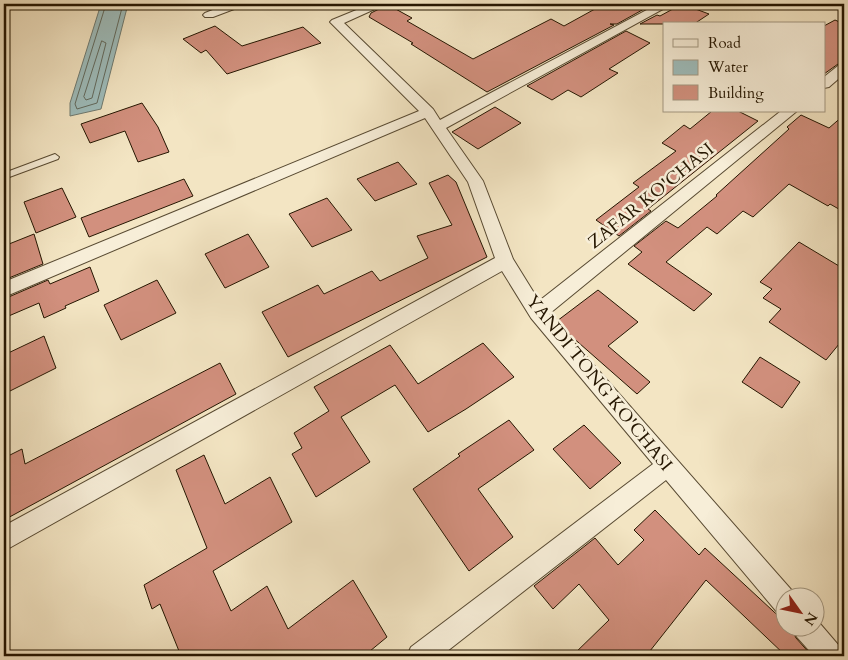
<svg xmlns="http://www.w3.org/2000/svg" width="848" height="660" viewBox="0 0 848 660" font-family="Cardo,serif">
  <rect width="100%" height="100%" fill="#f3e5c3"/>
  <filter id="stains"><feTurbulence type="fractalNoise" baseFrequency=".004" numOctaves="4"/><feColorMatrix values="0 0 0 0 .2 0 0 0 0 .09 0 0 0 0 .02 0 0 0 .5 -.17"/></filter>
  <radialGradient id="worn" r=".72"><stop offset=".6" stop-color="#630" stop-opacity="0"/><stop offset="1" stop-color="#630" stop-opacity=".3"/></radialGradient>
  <polygon fill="#9ebdbc" stroke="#6e7a71" points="101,4 128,4 101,109 70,116 70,103"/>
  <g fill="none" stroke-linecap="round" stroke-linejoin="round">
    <g stroke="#626a5e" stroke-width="1">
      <polyline points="106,4 75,104 77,109 97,103 123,4"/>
      <polygon points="102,41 106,43 92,98 86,100 84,97"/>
    </g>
  </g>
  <g fill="#d2907e" stroke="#251601">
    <polygon points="604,4 633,4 644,9 617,24 610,24 614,25 487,92 411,44 413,43 369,17 371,13 383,7 386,9 392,7 412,18 407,21 473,59 551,19 564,26"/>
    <polygon points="682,4 709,14 694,24 640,24 657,15 660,16"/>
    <polygon points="835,20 844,24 844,62 838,64 824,74 824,26"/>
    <polygon points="215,26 242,46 303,27 321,43 227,74 206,50 201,53 183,39"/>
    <polygon points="626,31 650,43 609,69 618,73 581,97 568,90 552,100 527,86"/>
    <polygon points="142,103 158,127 169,152 138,162 125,131 90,143 81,124"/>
    <polygon points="495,107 521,123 478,149 452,132"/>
    <polygon points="712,111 738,111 758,121 648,209 651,211 619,236 596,220 639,187 633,183 676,151 662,143 684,125 690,129"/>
    <polygon points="801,115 829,128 844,115 844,212 830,204 828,206 789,184 753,217 743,211 717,234 707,227 666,262 712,294 694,311 628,264 642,252 634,246 666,221 678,228 717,196 716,195 789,129 787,127"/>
    <polygon points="398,162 417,184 375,201 357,179"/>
    <polygon points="448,175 456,182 487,257 288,357 262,312 318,285 324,294 372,271 380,281 428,258 417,236 452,225 429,183"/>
    <polygon points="184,179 193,196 89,237 81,218"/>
    <polygon points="62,188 76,217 36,233 24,202"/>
    <polygon points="327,198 352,230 312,247 289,214"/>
    <polygon points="34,234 43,264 4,280 4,246"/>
    <polygon points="248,234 269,267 225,288 205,254"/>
    <polygon points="799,242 844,269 844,338 826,360 769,322 781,309 763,298 772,289 760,282"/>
    <polygon points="90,267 99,291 65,306 66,308 44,318 39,303 4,318 4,299 48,280 50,284"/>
    <polygon points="157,280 176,313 121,340 104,305"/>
    <polygon points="598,290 638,322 608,346 650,382 637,394 571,336 557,321"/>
    <polygon points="44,336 56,368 4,394 4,355"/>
    <polygon points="483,343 514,377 466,409 428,432 395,385 341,417 370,462 316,497 292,454 302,448 294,433 329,411 314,387 390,345 418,384"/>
    <polygon points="760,357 800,382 782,408 742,382"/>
    <polygon points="220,363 236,394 4,520 4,458 22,449 25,464"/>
    <polygon points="509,420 534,450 478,489 513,537 469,571 413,489 460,456 458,454"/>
    <polygon points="584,425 621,463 590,489 553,449"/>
    <polygon points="204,455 225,504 270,477 292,522 213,571 231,611 267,586 288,629 353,580 387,637 364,656 181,656 160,604 152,609 144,585 207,548 176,470"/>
    <polygon points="655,510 699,555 705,548 786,623 786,628 791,628 796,638 812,656 786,656 706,580 646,656 572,656 609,620 579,584 553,609 534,586 595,538 618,565 644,540 634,530"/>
  </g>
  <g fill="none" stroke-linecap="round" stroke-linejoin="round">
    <defs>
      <polygon id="lane" points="55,154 59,157 58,159 4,179 4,173"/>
      <g id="street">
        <polygon points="228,4 244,4 242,6 213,17 205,17 203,15 205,13"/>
        <polygon points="371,4 386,4 344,23 433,109 440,120 658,4 672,4 446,128 483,181 513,259 539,301 781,111 797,111 549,314 795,594 796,598 786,598 786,615 777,612 666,480 441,656 407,656 411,647 653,464 531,318 502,271 4,551 4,526 495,258 468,182 425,118 4,297 4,282 419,111 330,22 332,20"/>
        <polygon points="844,64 844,74 829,87 824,88 824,77 839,65"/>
        <polygon points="816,619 840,647 844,656 814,656 797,637 793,628 816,628"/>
      </g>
    </defs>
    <use href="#lane" stroke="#584a32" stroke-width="2"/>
    <use href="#street" stroke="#584a32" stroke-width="2"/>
    <use href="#lane" fill="#f7eed8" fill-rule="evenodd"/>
    <use href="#street" fill="#f7eed8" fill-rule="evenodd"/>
  </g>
  <g text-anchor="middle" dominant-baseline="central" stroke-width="5" stroke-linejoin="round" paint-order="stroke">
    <g font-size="18" fill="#251601" stroke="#f7eed8">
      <text transform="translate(651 196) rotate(-39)">ZAFAR KO'CHASI</text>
      <text transform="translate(599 383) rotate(51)">YANDI TONG KO'CHASI</text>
    </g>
  </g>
  <rect width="848" height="660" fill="none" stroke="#f3e5c3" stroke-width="20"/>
  <rect x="5" y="5" width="838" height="650" fill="none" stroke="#251601" stroke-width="2.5"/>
  <rect x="10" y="10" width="828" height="640" fill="none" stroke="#251601"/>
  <rect x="663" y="22" width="162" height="90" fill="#f7eed8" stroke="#a39882"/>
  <rect x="673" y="39" width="25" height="8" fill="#f7eed8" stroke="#a39882"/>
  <text x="708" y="48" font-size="15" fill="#251601">Road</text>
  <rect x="673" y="60" width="25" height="15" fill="#9ebdbc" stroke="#a39882"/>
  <text x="708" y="72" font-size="15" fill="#251601">Water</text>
  <rect x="673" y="85" width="25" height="15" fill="#d2907e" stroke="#a39882"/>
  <text x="708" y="98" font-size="15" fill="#251601">Building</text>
  <g transform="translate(800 612) rotate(123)"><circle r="24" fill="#f7eed8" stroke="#a39882"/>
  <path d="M0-4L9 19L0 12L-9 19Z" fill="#8f2418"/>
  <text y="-8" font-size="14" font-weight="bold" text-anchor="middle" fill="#251601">N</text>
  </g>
  <rect width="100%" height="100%" filter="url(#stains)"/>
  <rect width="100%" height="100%" fill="url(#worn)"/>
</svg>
